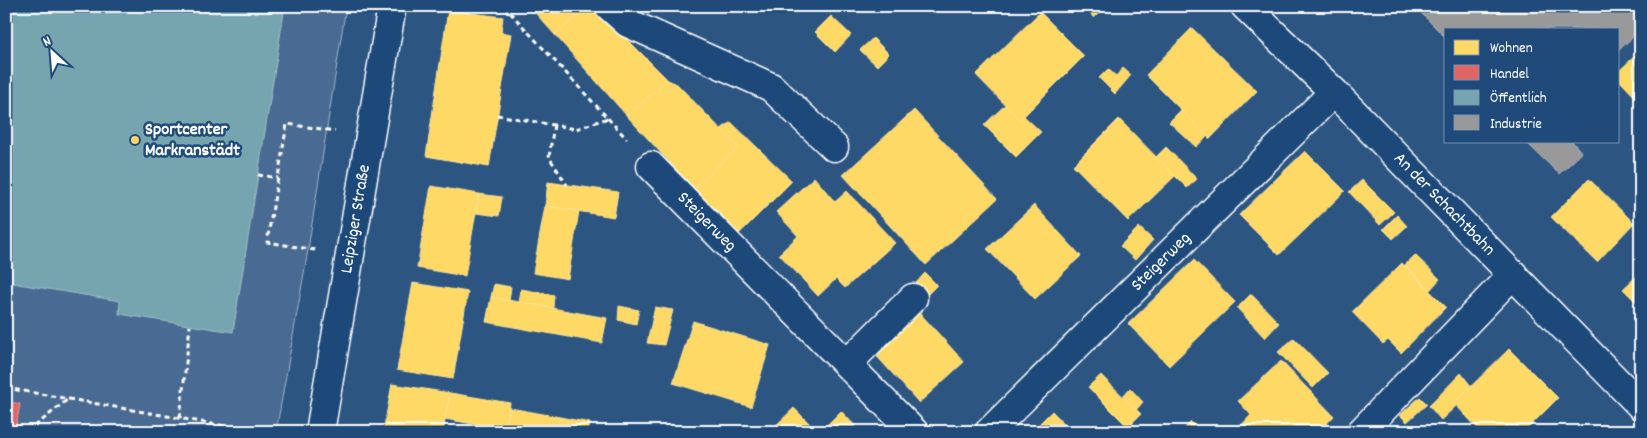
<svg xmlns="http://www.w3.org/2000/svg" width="1647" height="438" viewBox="0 0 1647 438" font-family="Dekko,sans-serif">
  <rect width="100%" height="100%" fill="#2c5582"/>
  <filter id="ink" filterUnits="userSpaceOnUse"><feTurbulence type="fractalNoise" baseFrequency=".02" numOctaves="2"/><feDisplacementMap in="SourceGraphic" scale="10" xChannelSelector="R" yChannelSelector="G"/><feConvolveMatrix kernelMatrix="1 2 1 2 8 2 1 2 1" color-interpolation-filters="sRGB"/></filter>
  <g filter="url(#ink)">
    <polygon fill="#486b92" stroke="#a4b5c8" points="6,6 346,6 306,262 276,432 6,432"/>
    <g fill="#ffd966" stroke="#ffe494">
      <polygon points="529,6 580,6 584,10 555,35"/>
      <polygon points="589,6 594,6 668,80 627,116 555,35"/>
      <polygon points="1083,6 1106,6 1094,18"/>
      <polygon points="448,10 503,17 501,32 511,34 489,167 426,156"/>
      <polygon points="1040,12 1084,56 1020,120 976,75"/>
      <polygon points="831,16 851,35 835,52 815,32"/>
      <polygon points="1192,28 1257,91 1210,139 1146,75"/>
      <polygon points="873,38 889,54 877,66 860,50"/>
      <polygon points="1639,52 1641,54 1641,99 1639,101 1618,79 1618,72"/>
      <polygon points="1123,68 1131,75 1115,94 1099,78 1108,69 1116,76"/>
      <polygon points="668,80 677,84 738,147 694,189 627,116"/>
      <polygon points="1005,105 1020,120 1024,116 1041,132 1016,157 984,125"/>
      <polygon points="914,110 997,199 926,265 843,175"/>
      <polygon points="1181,110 1208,136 1196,147 1169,122"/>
      <polygon points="1119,119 1175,176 1128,221 1073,165"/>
      <polygon points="731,122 792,181 739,234 694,189 738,147 721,129"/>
      <polygon points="1166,147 1197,179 1187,188 1156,157"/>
      <polygon points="1305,151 1345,191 1279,255 1239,215"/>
      <polygon points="814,177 835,202 847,191 895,243 845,288 836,279 818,296 779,254 798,236 776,212"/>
      <polygon points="1589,179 1634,223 1597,262 1551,217"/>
      <polygon points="1362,180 1394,212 1380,225 1349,192"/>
      <polygon points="548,182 618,192 614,217 545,206"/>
      <polygon points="431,186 479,194 465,276 417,268"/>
      <polygon points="479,194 502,197 499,216 476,213"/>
      <polygon points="1034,205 1081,256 1035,299 987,249"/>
      <polygon points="545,206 579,211 568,279 533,273"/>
      <polygon points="1397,215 1407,226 1393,239 1383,229"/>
      <polygon points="1139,227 1153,240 1135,260 1120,246"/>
      <polygon points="1415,255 1440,279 1430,290 1405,265"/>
      <polygon points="1194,260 1235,302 1169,366 1128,324"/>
      <polygon points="1402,263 1446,307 1401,353 1388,340 1383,344 1352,312"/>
      <polygon points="1641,272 1641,307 1623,289"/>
      <polygon points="925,273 937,285 919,303 908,292"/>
      <polygon points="413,283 468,292 453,379 397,370"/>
      <polygon points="494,284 511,287 509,301 491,297"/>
      <polygon points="521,289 554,295 553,308 519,303"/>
      <polygon points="1251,294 1279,323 1265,338 1237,308"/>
      <polygon points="491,297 607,318 602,343 486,322"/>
      <polygon points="619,306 639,310 636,324 618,320"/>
      <polygon points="655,307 673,310 664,345 647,343"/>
      <polygon points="918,311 964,362 919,403 873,352"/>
      <polygon points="693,321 770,345 751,407 673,383"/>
      <polygon points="1294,338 1328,373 1313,388 1278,352"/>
      <polygon points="1509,349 1558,398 1524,432 1481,432 1454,403"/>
      <polygon points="1281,361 1334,416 1319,432 1235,432 1251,415 1238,401"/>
      <polygon points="1461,373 1471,386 1454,403 1456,406 1441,420 1429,406"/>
      <polygon points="1101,375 1141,414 1128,427 1088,387"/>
      <polygon points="392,384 450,393 443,432 383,432"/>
      <polygon points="1130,388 1143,402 1136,410 1123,396"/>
      <polygon points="450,393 510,403 506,430 445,419"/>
      <polygon points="1420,397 1427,404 1407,422 1400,415"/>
      <polygon points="510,408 560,417 557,432 516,432 506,430"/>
      <polygon points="794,408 818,432 769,432"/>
      <polygon points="841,411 861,432 820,432"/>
      <polygon points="1052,411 1072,432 1031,432"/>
      <polygon points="560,417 590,423 588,432 557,432"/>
      <polygon points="1191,422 1201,432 1181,432"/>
    </g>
    <polygon fill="#e06666" stroke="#e99494" points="6,401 20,404 15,432 6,432"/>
    <polygon fill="#76a5af" stroke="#9fc0c7" points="7,6 250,6 284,12 233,332 119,314 120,301 6,282"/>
    <g fill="#999" stroke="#b8b8b8">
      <polygon points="1414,6 1641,6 1641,29 1618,51 1618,29 1446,29 1446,38"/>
      <polygon points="1528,141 1572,141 1582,153 1559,174 1527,143"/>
    </g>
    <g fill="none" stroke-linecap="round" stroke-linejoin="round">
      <defs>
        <g id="minor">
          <polyline points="609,6 628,23 771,87 834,147"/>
          <path id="s1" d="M1245 6 1334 92 1641 406"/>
          <path id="s2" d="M651 166 914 432"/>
          <polyline points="847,364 913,298"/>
          <path id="s3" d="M989 432 1334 92"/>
          <polyline points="1361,432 1513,274"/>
        </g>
        <g id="major">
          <path id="s4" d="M320 432 392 6"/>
        </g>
      </defs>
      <use href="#minor" stroke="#fff" stroke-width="31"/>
      <use href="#major" stroke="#fff" stroke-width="31"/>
      <g stroke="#fff" stroke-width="3" stroke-dasharray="5 4" stroke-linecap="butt">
        <polyline points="504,6 627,139"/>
        <polyline points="497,115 576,129 608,118"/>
        <polyline points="554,125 549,157 567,185"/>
        <polyline points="258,175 278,178"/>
        <polyline points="315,250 267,242 287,124 335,131"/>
        <polyline points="6,388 259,432"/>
        <polyline points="180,418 190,326"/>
        <polyline points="28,432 68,399"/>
      </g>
      <use href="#minor" stroke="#1f4a7a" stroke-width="28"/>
      <use href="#major" stroke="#1f4a7a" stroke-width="28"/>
    </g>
  </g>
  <circle fill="#ffd166" stroke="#1f4a7a" stroke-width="2" cx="135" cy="140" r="5"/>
  <g text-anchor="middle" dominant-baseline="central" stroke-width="5" stroke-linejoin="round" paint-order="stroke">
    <g font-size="18" font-weight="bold" fill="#fff" stroke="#1f4a7a" text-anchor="start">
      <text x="145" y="130">Sportcenter<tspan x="145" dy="21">Markranstädt</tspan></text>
    </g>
    <g font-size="18" fill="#fff" stroke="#1f4a7a">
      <text stroke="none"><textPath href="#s1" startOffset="281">An der Schachtbahn</textPath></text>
      <text stroke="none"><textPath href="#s4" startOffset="216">Leipziger Straße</textPath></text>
      <text stroke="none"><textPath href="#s2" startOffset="79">Steigerweg</textPath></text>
      <text stroke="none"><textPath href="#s3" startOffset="242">Steigerweg</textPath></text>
    </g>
  </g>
  <rect width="1647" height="438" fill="none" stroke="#1f4a7a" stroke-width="25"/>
  <rect x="12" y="12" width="1622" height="413" fill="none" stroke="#fff" stroke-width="2" filter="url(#ink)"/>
  <rect x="1444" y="28" width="175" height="115" fill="#1f4a7a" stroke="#7992af"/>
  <rect x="1454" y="40" width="25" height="15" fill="#ffd966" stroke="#7992af"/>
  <text x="1490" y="52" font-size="15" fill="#ffffff">Wohnen</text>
  <rect x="1454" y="65" width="25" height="15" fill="#e06666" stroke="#7992af"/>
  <text x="1490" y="78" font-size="15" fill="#ffffff">Handel</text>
  <rect x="1454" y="90" width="25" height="15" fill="#76a5af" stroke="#7992af"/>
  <text x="1490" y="102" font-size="15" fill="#ffffff">Öffentlich</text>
  <rect x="1454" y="115" width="25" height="15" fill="#999999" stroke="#7992af"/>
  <text x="1490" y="128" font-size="15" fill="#ffffff">Industrie</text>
  <g transform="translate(52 52) rotate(334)" stroke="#1f4a7a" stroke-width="4" paint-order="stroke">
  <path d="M0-4L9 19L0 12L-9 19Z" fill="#ffffff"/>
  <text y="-8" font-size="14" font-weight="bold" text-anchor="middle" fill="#ffffff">N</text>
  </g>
</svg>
